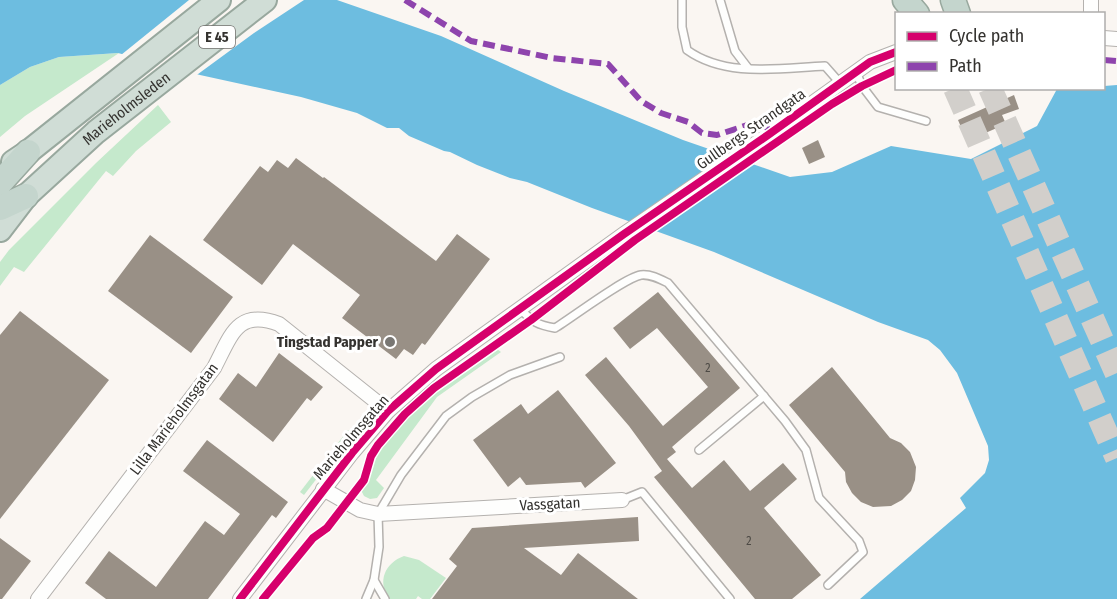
<svg xmlns="http://www.w3.org/2000/svg" width="1117" height="599" viewBox="0 0 1117 599" font-family="'Fira Sans Condensed',sans-serif">
  <rect width="100%" height="100%" fill="#faf6f2"/>
  <g fill="#c5e9cc">
    <polygon points="119,53 25,116 0,137 0,85 30,67 59,57"/>
    <polygon points="158,105 171,122 136,151 113,176 106,171 24,272 14,267 0,286 0,262 9,250 96,163"/>
    <path d="M497 349 501 352 437 397 376 480 384 488 377 498 370 499 364 496 361 490 369 481 368 477C386 420 450 381 497 349Z"/>
    <polygon points="348,430 352,433 304,495 300,492"/>
    <path d="M404 556 419 560 446 578 430 599H422L418 596 416 599H389C377 581 385 563 404 556Z"/>
  </g>
  <polygon fill="#6dbde0" points="0,0 337,0 441,36 564,91 683,140 790,177 832,172 891,146 971,159 1037,126 1057,89 1104,88 1104,86 1117,85 1117,599 860,599 966,508 960,498 985,473 989,460 988,446 957,373 940,350 928,340 878,322 714,252 592,208 527,182 510,178 477,165 450,152 444,151 409,136 399,128 387,128 357,113 301,97 200,75 118,53 59,57 30,67 0,85"/>
  <polygon fill="#faf6f2" points="189,0 304,0 254,33 194,77 121,55"/>
  <g fill="#999086">
    <polygon points="1014,95 1019,109 1002,115 1006,124 967,141 958,120"/>
    <polygon points="818,140 825,157 809,164 802,148"/>
    <polygon points="296,158 323,178 324,177 436,261 457,234 490,259 425,345 422,343 413,355 404,349 396,359 342,318 360,295 293,244 262,285 203,240 260,166 268,172 277,160 288,168"/>
    <polygon points="150,235 233,297 191,353 108,291"/>
    <polygon points="658,292 740,388 672,447 676,452 667,459 692,488 724,460 750,491 783,463 797,479 764,508 821,575 792,599 755,599 654,477 662,471 629,426 585,375 606,357 663,426 708,387 657,328 630,349 613,328"/>
    <polygon points="20,311 109,380 0,519 0,335"/>
    <polygon points="279,353 323,387 311,401 307,398 273,442 219,399 238,373 256,387"/>
    <polygon points="832,367 890,438 901,443 910,452 916,467 915,480 911,491 902,500 891,506 873,507 861,502 852,493 846,482 845,472 789,405"/>
    <polygon points="558,390 616,463 585,488 581,482 526,485 520,477 508,487 473,440 521,404 528,414"/>
    <polygon points="207,440 288,502 276,518 272,515 208,599 106,599 85,583 109,551 156,587 205,521 224,535 240,514 183,471"/>
    <polygon points="638,517 639,541 524,548 561,575 578,553 638,599 432,599 457,566 449,559 472,528"/>
    <polygon points="0,538 31,561 2,599 0,599"/>
  </g>
  <g fill="none" stroke-linecap="round" stroke-linejoin="round">
    <g stroke="#d2cfcb" stroke-width="24" stroke-dasharray="24 12" stroke-linecap="butt">
      <polyline points="955,88 1117,458"/>
      <polyline points="990,88 1117,374"/>
    </g>
    <defs>
      <g id="service">
        <path d="M682 0V27L687 50C726 78 779 68 825 66L840 83"/>
        <polyline points="720,0 735,51 748,68"/>
        <polyline points="856,72 862,86 878,107 926,121"/>
        <path d="M520 309C533 322 537 325 555 328 573 317 624 278 641 275 651 274 660 279 668 283L785 421 806 450 819 498 859 541 863 552 828 585"/>
        <polyline points="699,450 764,396"/>
        <polyline points="622,500 642,492 730,599"/>
        <polyline points="366,599 374,580"/>
        <polyline points="385,599 374,580 379,547 378,514 401,475 446,416 472,397 510,375 560,357"/>
      </g>
      <g id="minor">
        <polyline points="1091,14 1091,0"/>
        <polyline points="1104,38 1117,39"/>
        <polyline points="323,489 360,510 378,514 622,500"/>
        <path d="M38 599 214 368C231 336 237 308 279 324L388 411"/>
        <polyline points="240,599 352,453 388,411 436,369 624,234 768,135 856,72 870,62 896,52"/>
      </g>
      <g id="trunk">
        <polyline points="13,162 28,152 219,0"/>
        <path id="s1" d="M0 230 26 196 96 132 265 0"/>
      </g>
      <g id="motorway">
        <polyline points="905,0 917,14"/>
        <polyline points="953,0 958,14"/>
        <polyline points="0,183 28,152"/>
        <polyline points="0,208 26,196"/>
      </g>
    </defs>
    <use href="#service" stroke="#b4b1ae" stroke-width="10"/>
    <use href="#minor" stroke="#b4b1ae" stroke-width="16"/>
    <use href="#trunk" stroke="#98a89e" stroke-width="26"/>
    <use href="#motorway" stroke="#98a89e" stroke-width="27"/>
    <use href="#service" stroke="#fefefd" stroke-width="7"/>
    <use href="#minor" stroke="#fefefd" stroke-width="14"/>
    <use href="#trunk" stroke="#d0ddd6" stroke-width="22"/>
    <use href="#motorway" stroke="#c4d5cd" stroke-width="24"/>
    <g stroke="#8e44ad" stroke-width="6" stroke-dasharray="12 6" stroke-linecap="butt">
      <polyline points="405,0 471,41 552,58 608,64 641,101 661,113 688,122 702,133 717,135 757,122 765,126 771,132"/>
      <polyline points="1104,60 1117,61"/>
    </g>
    <defs>
      <g id="cycleway">
        <polyline points="240,599 352,453 388,411 436,369 624,234 768,135 856,72 870,62 896,52"/>
        <polyline points="263,599 313,538 327,528 364,480 371,456 378,445 405,414 434,388 531,320 635,240 832,104 862,86 896,70"/>
      </g>
    </defs>
    <use href="#cycleway" stroke="#fff" stroke-width="11"/>
    <use href="#cycleway" stroke="#d6006c" stroke-width="8"/>
  </g>
  <circle fill="#797773" stroke="#fff" stroke-width="2" cx="390" cy="342" r="6"/>
  <g text-anchor="middle" dominant-baseline="central" stroke-width="6" stroke-linejoin="round" paint-order="stroke">
    <g font-size="12" fill="#4d4a45">
      <text x="708" y="368">2</text>
      <text x="749" y="541">2</text>
    </g>
    <rect fill="#fff" stroke="#71706d" stroke-width="1.5" x="199" y="26" width="36" height="22" rx="4.5"/>
    <g font-size="14" font-weight="bold" fill="#34322f">
      <text x="217" y="37">E 45</text>
    </g>
    <g font-size="15" fill="#34322f" stroke="#fff">
      <text stroke="none"><textPath href="#s1" startOffset="176">Marieholmsleden</textPath></text>
      <text transform="translate(751 129) rotate(-35)">Gullbergs Strandgata</text>
      <text transform="translate(174 419) rotate(-53)">Lilla Marieholmsgatan</text>
      <text transform="translate(351 437) rotate(-49)">Marieholmsgatan</text>
      <text transform="translate(550 504) rotate(-3)">Vassgatan</text>
    </g>
    <g font-size="15" font-weight="bold" fill="#34322f" stroke="#fff" text-anchor="end">
      <text x="378" y="342">Tingstad Papper</text>
    </g>
  </g>
  <rect x="895" y="12" width="210" height="78" fill="#ffffff" stroke="#aeadac" stroke-width="1.5"/>
  <rect x="907" y="32" width="30" height="9" fill="#d6006c" stroke="#aeadac" stroke-width="1.5"/>
  <text x="949" y="42" font-size="18" fill="#34322f">Cycle path</text>
  <rect x="907" y="62" width="30" height="9" fill="#8e44ad" stroke="#aeadac" stroke-width="1.5"/>
  <text x="949" y="72" font-size="18" fill="#34322f">Path</text>
</svg>
